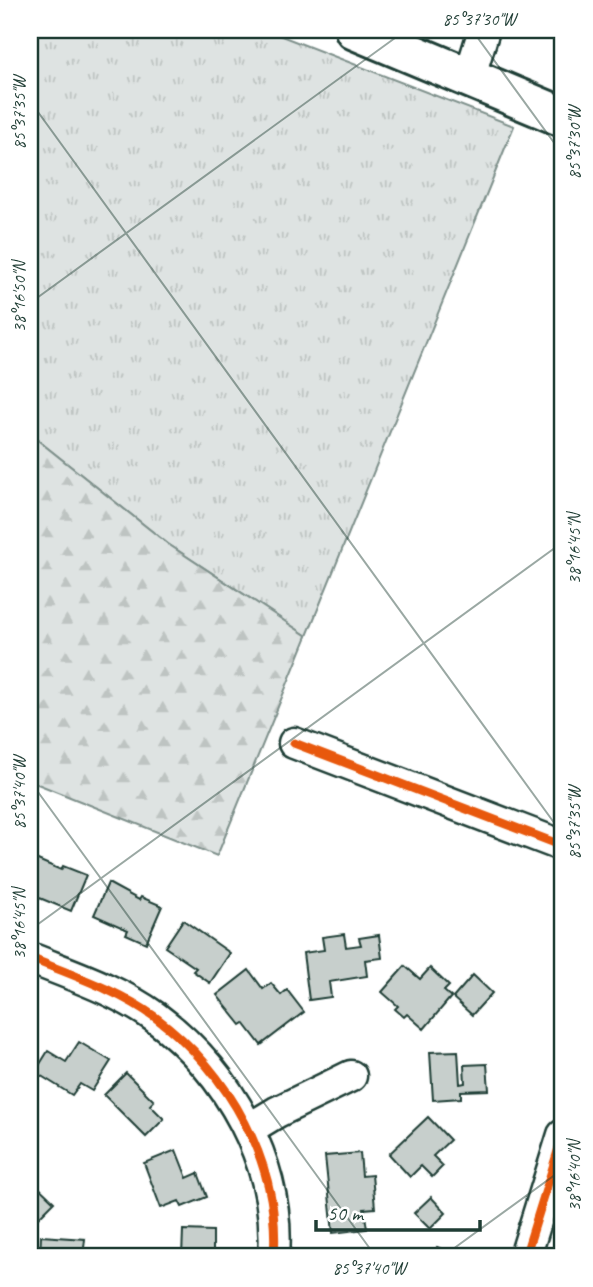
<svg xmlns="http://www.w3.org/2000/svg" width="593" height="1287" viewBox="0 0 593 1287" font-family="Caveat,sans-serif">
  <defs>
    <pattern id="grass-tufts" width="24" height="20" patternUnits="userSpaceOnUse" patternTransform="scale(1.75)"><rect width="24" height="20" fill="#dee3e2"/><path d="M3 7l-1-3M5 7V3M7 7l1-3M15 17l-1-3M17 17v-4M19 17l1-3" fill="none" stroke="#bec4c2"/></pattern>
    <pattern id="forest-firs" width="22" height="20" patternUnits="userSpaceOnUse" patternTransform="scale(1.75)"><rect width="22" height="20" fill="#dee3e2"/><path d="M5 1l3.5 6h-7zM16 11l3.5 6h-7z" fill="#bec4c2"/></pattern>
  </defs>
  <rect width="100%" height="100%" fill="#fff"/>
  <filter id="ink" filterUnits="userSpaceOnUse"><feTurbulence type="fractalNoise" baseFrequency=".0143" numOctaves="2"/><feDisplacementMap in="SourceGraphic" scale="14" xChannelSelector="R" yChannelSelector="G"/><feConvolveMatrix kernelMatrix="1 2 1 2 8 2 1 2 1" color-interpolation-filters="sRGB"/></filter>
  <g filter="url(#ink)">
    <polygon fill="url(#grass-tufts)" stroke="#7e908b" stroke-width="2" points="30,30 266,30 514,126 307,636 168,544 30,434"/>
    <polygon fill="url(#forest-firs)" stroke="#7e908b" stroke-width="2" points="30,434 168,544 307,636 217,856 30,781"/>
    <g fill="#c7cfcc" stroke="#1f3d34" stroke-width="2">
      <polygon points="33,858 61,870 63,866 86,875 71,911 30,894 30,866"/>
      <polygon points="108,883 139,900 141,897 162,906 146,943 126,934 128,930 94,915"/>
      <polygon points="183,920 230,953 210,983 193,971 196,968 165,947"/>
      <polygon points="344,934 346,947 361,945 359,938 379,935 382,958 365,960 367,976 329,982 331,997 309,1000 303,953 324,950 322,937"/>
      <polygon points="405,966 420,979 430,968 449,986 444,991 451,997 424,1029 407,1014 404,1017 395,1009 398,1006 382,992"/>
      <polygon points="249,970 263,989 271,983 281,995 287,990 304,1012 261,1045 244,1023 241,1025 217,995"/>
      <polygon points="473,975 492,993 472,1015 453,998"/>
      <polygon points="79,1042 111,1061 92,1091 80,1084 72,1095 35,1072 48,1051 66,1062"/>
      <polygon points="458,1051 460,1084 465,1083 464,1065 487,1064 489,1090 461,1091 461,1098 433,1100 430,1052"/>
      <polygon points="126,1073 154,1101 150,1105 164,1119 146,1137 104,1095"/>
      <polygon points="428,1117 450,1140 433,1156 443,1166 432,1177 421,1166 410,1177 389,1154"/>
      <polygon points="176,1150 187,1178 198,1173 207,1197 182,1207 179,1201 161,1208 144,1163"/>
      <polygon points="360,1153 362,1176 372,1175 375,1208 364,1209 367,1229 333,1233 325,1156"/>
      <polygon points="30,1179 54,1202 34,1222 30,1218"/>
      <polygon points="431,1197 446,1213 430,1229 414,1213"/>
      <polygon points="183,1230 213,1231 213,1257 182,1257"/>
      <polygon points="41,1236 85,1239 83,1257 40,1257"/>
      <polygon points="437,1247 449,1252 447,1257 433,1257"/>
    </g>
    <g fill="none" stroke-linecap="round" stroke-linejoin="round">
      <defs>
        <g id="minor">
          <polyline points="469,78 484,30"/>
          <polyline points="294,743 563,846"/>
          <path d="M30 958C72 975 118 990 155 1017 229 1072 281 1164 274 1257"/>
          <polyline points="249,1129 277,1112 351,1076"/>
          <polyline points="525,1257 563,1135"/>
        </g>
        <polyline id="major" points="355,30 563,117"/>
      </defs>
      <use href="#minor" stroke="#1f3d34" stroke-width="35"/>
      <use href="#major" stroke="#1f3d34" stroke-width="44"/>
      <use href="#minor" stroke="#fff" stroke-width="30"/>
      <use href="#major" stroke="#fff" stroke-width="38"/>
      <defs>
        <g id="cycleway">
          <polyline points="294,743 563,846"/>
          <path d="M30 958C72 975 118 990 155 1017 229 1072 281 1164 274 1257"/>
          <polyline points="525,1257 563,1135"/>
        </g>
      </defs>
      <use href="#cycleway" stroke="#fff" stroke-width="13"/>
      <use href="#cycleway" stroke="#e8590c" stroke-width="9"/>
    </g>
  </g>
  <path fill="none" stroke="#1f3d34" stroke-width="2" stroke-opacity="0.45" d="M472 30 563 155M30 101 563 835M30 303 406 30M30 781 376 1257M30 930 563 542M442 1257 563 1169"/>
  <rect width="593" height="1287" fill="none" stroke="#fff" stroke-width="77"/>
  <path d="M316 1220v10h164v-10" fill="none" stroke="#1f3d34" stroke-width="3.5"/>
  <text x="327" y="1220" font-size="21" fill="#1f3d34" stroke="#ffffff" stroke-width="5" paint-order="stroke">50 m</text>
  <rect x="38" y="38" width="516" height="1210" fill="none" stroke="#1f3d34" stroke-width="2.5"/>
  <g font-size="18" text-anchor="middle" fill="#1f3d34">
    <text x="479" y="25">85°37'30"W</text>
    <text transform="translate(19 113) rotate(-90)" y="6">85°37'35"W</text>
    <text transform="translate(574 143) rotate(-90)" y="6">85°37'30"W</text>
    <text transform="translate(19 297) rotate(-90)" y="6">38°16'50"N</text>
    <text transform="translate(574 549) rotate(-90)" y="6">38°16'45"N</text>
    <text transform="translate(19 793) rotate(-90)" y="6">85°37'40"W</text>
    <text transform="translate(574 823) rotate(-90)" y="6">85°37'35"W</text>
    <text transform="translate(19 924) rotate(-90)" y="6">38°16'45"N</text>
    <text transform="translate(574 1176) rotate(-90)" y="6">38°16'40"N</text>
    <text x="369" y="1274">85°37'40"W</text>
  </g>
</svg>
